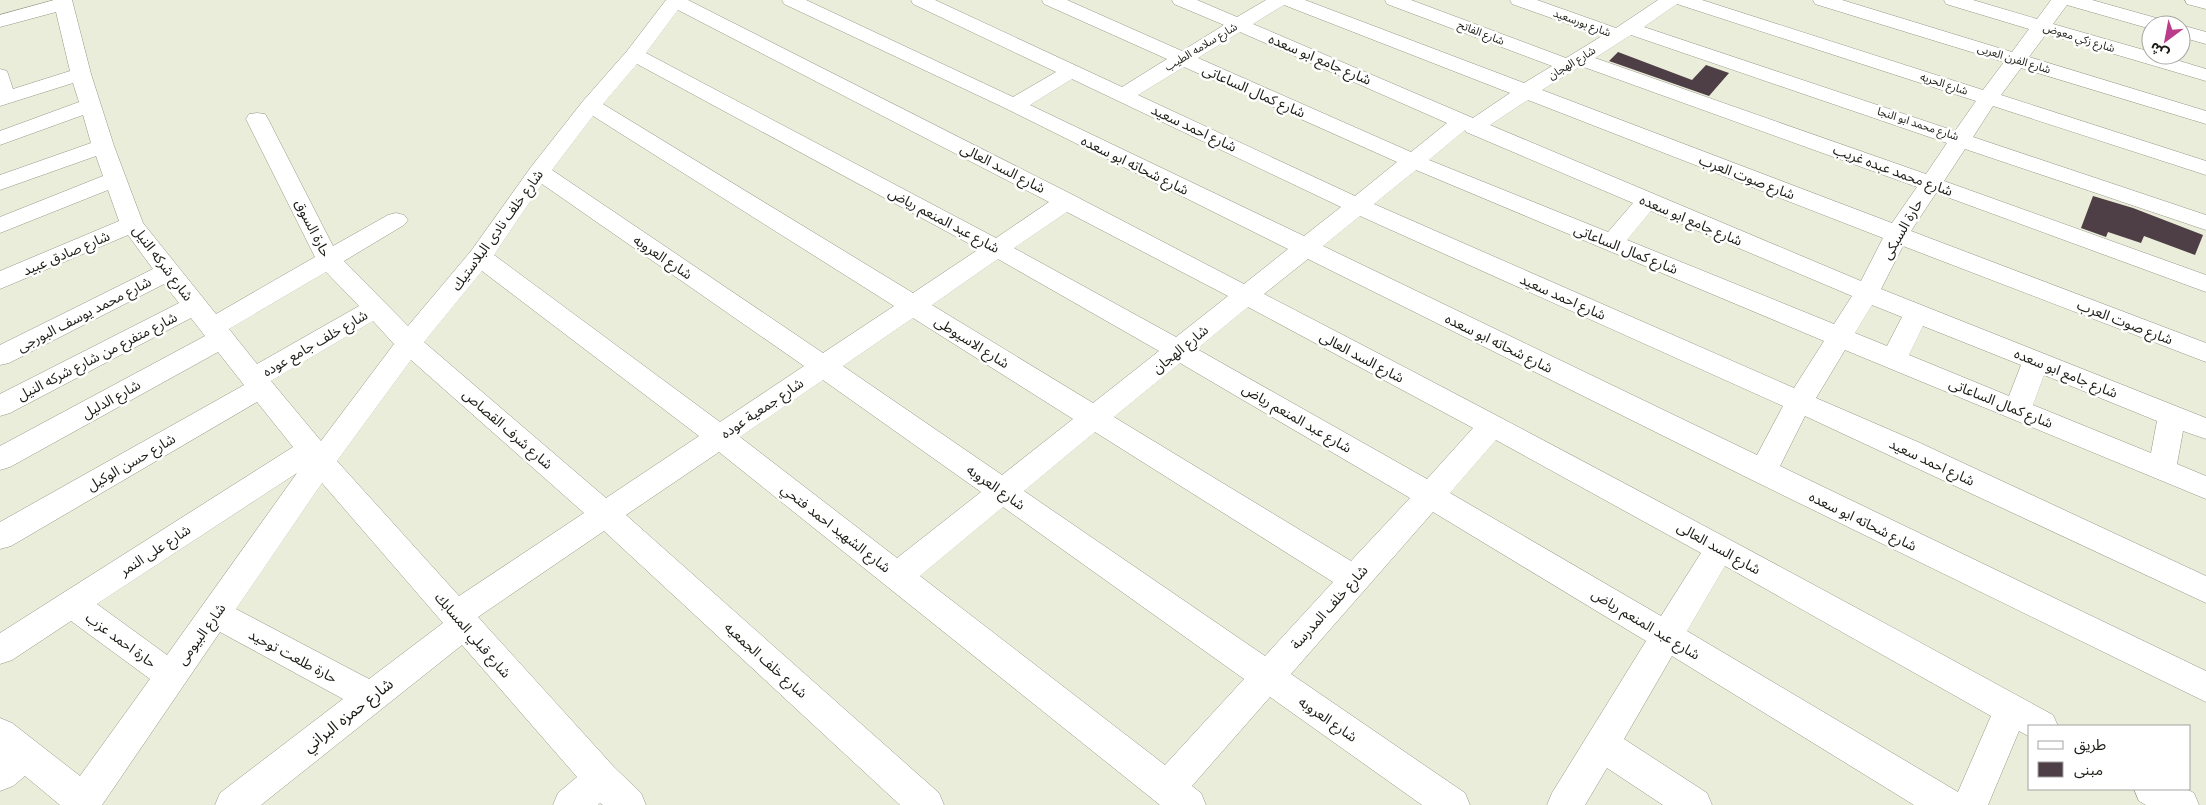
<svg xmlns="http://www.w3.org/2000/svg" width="2206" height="805" viewBox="0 0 2206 805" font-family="Roboto,'Noto Sans Arabic',sans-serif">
  <rect width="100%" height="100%" fill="#eaedd9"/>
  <g fill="#4e3e46">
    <polygon points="1618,52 1692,80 1706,65 1729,73 1709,96 1609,61"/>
    <polygon points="2093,196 2133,208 2203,235 2195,255 2144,236 2141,243 2108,232 2106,237 2081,228"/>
  </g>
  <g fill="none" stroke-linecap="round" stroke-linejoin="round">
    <defs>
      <g id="minor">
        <path d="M54 0H72L91 74 114 146 143 223 216 314 315 257 246 119 249 114 257 113 265 114 268 119 333 246 388 215 396 213 404 215 408 220 404 225 344 261 408 326 471 251 531 167 583 101 627 51 666 0H688L1075 196 1244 284 1288 249 1007 109 784 4 782 0H806L1013 97 1056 72 913 4 911 0H935L1122 87 1167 59 1044 4 1042 0H1067L1182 51 1224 25 1174 4 1172 0H1197L1237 17 1266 0H1305L1524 83 1552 66 1387 4 1385 0H1411L1566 58 1602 36 1512 4 1510 0H1537L1616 28 1658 0H1702L1983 90 2004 62 1815 4 1813 0H1842L2012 52 2029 29 1946 4 1944 0H1973L2037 19 2051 0H2092L2167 21 2170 25H2151V29L2067 5 2053 24 2151 52V55H2160L2206 69V81L2046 34 2029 57 2206 111V124L2021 68 2001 95 2206 161V175L1993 106 1973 137 2206 215V230L1965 149 1944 181 2206 275V292L1936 193 1911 231 2206 343V362L1903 246 1881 289 2206 418V439L2183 431 2177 464 2206 476V499L1845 350 1816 398 1918 442 2206 576V603L1805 416 1780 466 2206 671V702L1752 480 1308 259 1264 294C1529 431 1792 572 2053 715L2058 726H2030V737L2019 731 1988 805H1914L1672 656 1624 739 1707 793 1712 805H1663L1607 768 1585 805H1547L1552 793 1646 641 1433 512 1291 674 1465 793 1470 805H1422L1270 697 1192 786 1201 793 1206 805H1160L719 452 626 515 939 793 944 805H900L604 531 478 617 614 767 641 793 646 805H603L600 803 598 805H553L558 793 577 777 462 645 261 805H215L220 793 343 699 220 632 102 805H60L25 776 13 786 0 791V718L12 723 80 776 150 679 71 621 12 660 0 664V633L293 447 257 402 11 546 0 549V522L244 385 218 352 10 467 0 470V446L205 336 191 318 10 413 0 416V394L179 303 164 284 9 363 0 365V345L153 269 128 235 0 289V271L119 221 108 190 0 233V217L103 176 96 156 0 190V175L91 143 83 115 0 145V131L79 102 73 83 0 106V69L7 71 13 89 70 71 56 12 0 27V15ZM1677 4 1976 101 1955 131 1644 27ZM1284 5 1510 93 1473 118 1253 24ZM678 10 1049 202 996 238 646 53ZM1240 32 1447 123 1411 152 1198 58ZM1631 35 1947 143 1926 174 1595 58ZM637 64 979 249 913 293 603 104ZM1581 66 1917 187 1892 223 1542 90ZM1184 67 1397 162 1355 196 1138 95ZM1072 79 1341 207 1304 236 1030 105ZM1528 100 1883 238 1861 281 1490 125ZM593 116 894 306 823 353 552 170ZM1465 130 1466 132 1633 203 1608 232 1429 160ZM1416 170 1824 341 1794 388 1374 204ZM542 184 804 366 720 422 494 255ZM1651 211 1852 296 1834 324 1627 240ZM1067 212 1228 296 1176 337 1014 248ZM1360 216 1783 406 1757 455 1323 246ZM998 259 1159 351 1093 403 932 305ZM482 271 699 436 606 498 424 342ZM326 272 359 306 257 364 229 329ZM1872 305 1902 317 1887 346 1855 333ZM1248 307 1473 428 1427 479 1197 349ZM913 318 1073 419 1002 475 843 366ZM373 321 394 344 321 441 271 381ZM1923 326 2021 365 2009 396 1909 355ZM411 360 584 513 459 596 337 461ZM1180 363 1410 498 1351 561 1114 417ZM2044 375 2157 421 2151 453 2033 405ZM823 380 981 492 897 558 740 437ZM1095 432 1333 582 1265 656 1024 491ZM1496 440 1701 553 1661 616 1450 493ZM297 473 167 655 97 604ZM322 483 443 623 369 679 236 609ZM1003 507 1244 679 1165 765 920 576ZM1725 566 1991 716 1958 792 1687 631Z"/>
        <polygon points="2185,0 2206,0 2206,9 2187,4"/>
        <polygon points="2181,25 2206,32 2206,44 2181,37"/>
        <polygon points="2134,789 2186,789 2194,793 2199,805 2146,805 2139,801"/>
      </g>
    </defs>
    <use href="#minor" stroke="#969886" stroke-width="1"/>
    <use href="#minor" fill="#fff" fill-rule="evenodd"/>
  </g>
  <g text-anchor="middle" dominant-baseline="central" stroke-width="5" stroke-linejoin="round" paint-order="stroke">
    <g font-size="11" fill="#1b1c15" stroke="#fff">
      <text transform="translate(1582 23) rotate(20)">شارع بورسعيد</text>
      <text transform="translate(1481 33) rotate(21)">شارع الفاتح</text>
      <text transform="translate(2079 38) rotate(17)">شارع زكي معوض</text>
      <text transform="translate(1201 47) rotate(-31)">شارع سلامه الطيب</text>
      <text transform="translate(2014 59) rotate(17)">شارع الفرن العربى</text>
      <text transform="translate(1572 63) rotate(-31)">شارع الهجان</text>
      <text transform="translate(1944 84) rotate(18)">شارع الحريه</text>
      <text transform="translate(1918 124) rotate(18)">شارع محمد ابو النجا</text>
    </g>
    <g font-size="14" fill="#1b1c15" stroke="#fff">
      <text transform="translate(1320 59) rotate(23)">شارع جامع ابو سعده</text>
      <text transform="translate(1254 91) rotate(24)">شارع كمال الساعاتى</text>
      <text transform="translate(1194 128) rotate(25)">شارع احمد سعيد</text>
      <text transform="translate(1135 165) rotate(26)">شارع شحاته ابو سعده</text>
      <text transform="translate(1003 168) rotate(27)">شارع السد العالى</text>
      <text transform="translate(1893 170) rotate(20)">شارع محمد عبده غريب</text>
      <text transform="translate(1747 177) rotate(21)">شارع صوت العرب</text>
      <text transform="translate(944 220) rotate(28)">شارع عبد المنعم رياض</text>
      <text transform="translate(1691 220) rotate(23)">شارع جامع ابو سعده</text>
      <text transform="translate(313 228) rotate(63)">حارة السوق</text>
      <text transform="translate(1902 229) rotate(-60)">حارة السبكى</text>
      <text transform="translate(497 230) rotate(-54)">شارع خلف نادى البلاستيك</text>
      <text transform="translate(1626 249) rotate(22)">شارع كمال الساعاتى</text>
      <text transform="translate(66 253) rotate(-23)">شارع صادق عبيد</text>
      <text transform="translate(663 257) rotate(34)">شارع العروبه</text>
      <text transform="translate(163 263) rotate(53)">شارع شركه النيل</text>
      <text transform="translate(1563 297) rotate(24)">شارع احمد سعيد</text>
      <text transform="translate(84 314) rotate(-27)">شارع محمد يوسف البورجى</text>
      <text transform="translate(2125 322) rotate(21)">شارع صوت العرب</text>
      <text transform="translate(972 342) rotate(32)">شارع الاسيوطى</text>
      <text transform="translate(315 343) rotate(-30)">شارع خلف جامع عوده</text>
      <text transform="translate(1499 343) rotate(26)">شارع شحاته ابو سعده</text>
      <text transform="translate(1180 349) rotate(-39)">شارع الهجان</text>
      <text transform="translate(97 356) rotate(-27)">شارع متفرع من شارع شركه النيل</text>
      <text transform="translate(1362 357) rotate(28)">شارع السد العالى</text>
      <text transform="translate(2066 373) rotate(22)">شارع جامع ابو سعده</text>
      <text transform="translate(111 399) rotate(-29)">شارع الدليل</text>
      <text transform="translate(2001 403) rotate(22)">شارع كمال الساعاتى</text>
      <text transform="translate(762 408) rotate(-34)">شارع جمعية عوده</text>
      <text transform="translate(1297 418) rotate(30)">شارع عبد المنعم رياض</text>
      <text transform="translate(508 429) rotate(41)">شارع شرف القصاص</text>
      <text transform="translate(131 462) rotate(-30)">شارع حسن الوكيل</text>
      <text transform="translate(1932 462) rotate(25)">شارع احمد سعيد</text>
      <text transform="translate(996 487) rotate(35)">شارع العروبه</text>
      <text transform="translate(1863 521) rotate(26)">شارع شحاته ابو سعده</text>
      <text transform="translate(836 528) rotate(38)">شارع الشهيد احمد فتحي</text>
      <text transform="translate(1719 548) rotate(29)">شارع السد العالى</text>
      <text transform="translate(155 550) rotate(-33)">شارع على النمر</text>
      <text transform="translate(1329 607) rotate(-48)">شارع خلف المدرسة</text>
      <text transform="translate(1646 624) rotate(31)">شارع عبد المنعم رياض</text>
      <text transform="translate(201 634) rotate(-54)">شارع البيومى</text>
      <text transform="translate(473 635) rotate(49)">شارع قبلي المسابك</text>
      <text transform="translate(121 640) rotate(36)">حارة احمد عزب</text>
      <text transform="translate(293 656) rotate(28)">حارة طلعت توحيد</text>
      <text transform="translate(766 660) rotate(42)">شارع خلف الجمعيه</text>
      <text transform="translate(1328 719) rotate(35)">شارع العروبه</text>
    </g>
    <g font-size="16" fill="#1b1c15" stroke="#fff">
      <text transform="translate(348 715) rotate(-38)">شارع حمزه البراني</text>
    </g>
  </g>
  <rect x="2028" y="725" width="162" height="65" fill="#ffffff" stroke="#a4a4a1"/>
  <rect x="2038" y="741" width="25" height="8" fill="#ffffff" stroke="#a4a4a1"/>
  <text x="2074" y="750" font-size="15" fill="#1b1c15">طريق</text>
  <rect x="2038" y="762" width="25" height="15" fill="#4e3e46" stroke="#a4a4a1"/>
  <text x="2074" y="775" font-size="15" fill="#1b1c15">مبنى</text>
  <g transform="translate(2166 40) rotate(212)"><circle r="24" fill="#ffffff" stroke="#a4a4a1"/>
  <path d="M0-4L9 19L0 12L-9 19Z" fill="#ba3c8b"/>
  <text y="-8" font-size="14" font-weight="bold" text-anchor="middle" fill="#1b1c15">ش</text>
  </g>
</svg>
